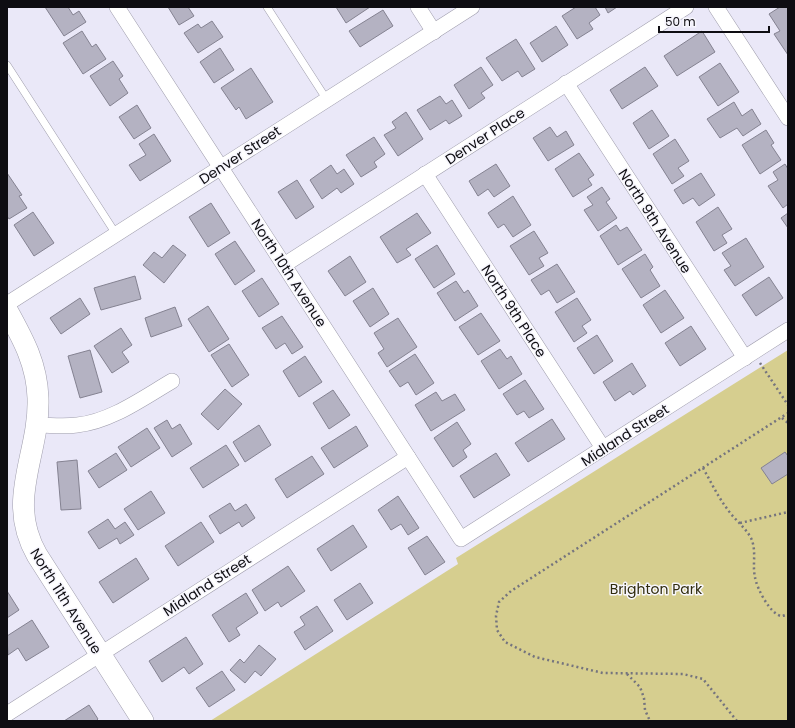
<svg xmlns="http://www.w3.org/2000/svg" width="795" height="728" viewBox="0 0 795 728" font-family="Poppins,sans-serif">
  <rect width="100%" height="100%" fill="#eae8f8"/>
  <polygon fill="#d6ce8f" points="788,350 788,721 210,721 458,564 456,558"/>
  <g fill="#b4b2c2" stroke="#848291">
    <polygon points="45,7 68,7 73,15 79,11 86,22 64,36"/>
    <polygon points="168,7 188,7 194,16 179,25"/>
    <polygon points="336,7 370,7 346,23"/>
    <polygon points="576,7 595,7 600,15 589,23 593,29 577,39 562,16"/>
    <polygon points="605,7 617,7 608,13"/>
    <polygon points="780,7 788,7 788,55 774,34 780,31 769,14"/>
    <polygon points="383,10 393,26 360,47 349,31"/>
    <polygon points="212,21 223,37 198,53 184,33 198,24 201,28"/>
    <polygon points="556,26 568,45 542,62 530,43"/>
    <polygon points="82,31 92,47 96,44 106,59 83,74 63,43"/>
    <polygon points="702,31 715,52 677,76 664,56"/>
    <polygon points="516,39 535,69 522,77 518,71 502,81 486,58"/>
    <polygon points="220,48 234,70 214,83 200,62"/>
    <polygon points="113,61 123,76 119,79 128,93 110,106 90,76"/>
    <polygon points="720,63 739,92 718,106 699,77"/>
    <polygon points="481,67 493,85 481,93 485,98 469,109 454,85"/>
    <polygon points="645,67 658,86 622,109 610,90"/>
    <polygon points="251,68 273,102 246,119 239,107 236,110 221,88"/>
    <polygon points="440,96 446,104 452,100 462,116 449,124 446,120 430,130 417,110"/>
    <polygon points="734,102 742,116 752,109 761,124 743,136 737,128 720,138 707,119"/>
    <polygon points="137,105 151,128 134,139 119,117"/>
    <polygon points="652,110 669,136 649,149 633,123"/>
    <polygon points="406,112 423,139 398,156 384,135 396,128 392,122"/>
    <polygon points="550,127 557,137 566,131 574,145 548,161 533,138"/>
    <polygon points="766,130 774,143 771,145 781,160 760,174 742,145"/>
    <polygon points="154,134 171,161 140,181 129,165 146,155 139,144"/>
    <polygon points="374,137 385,154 374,162 377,167 361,177 346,155"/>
    <polygon points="675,139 689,161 678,168 684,176 672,184 653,154"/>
    <polygon points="579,153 594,175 588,179 592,185 573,197 555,169"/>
    <polygon points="496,164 510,186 494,197 488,189 478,196 469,181"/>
    <polygon points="785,164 788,169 788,204 783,208 768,186 778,180 773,172"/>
    <polygon points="331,165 337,174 344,169 354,184 341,193 337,188 322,199 310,180"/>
    <polygon points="7,173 22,195 19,196 27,208 9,219 7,216"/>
    <polygon points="701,173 715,195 699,206 693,198 683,204 674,190"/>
    <polygon points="297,180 314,207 296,219 278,192"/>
    <polygon points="602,187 610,199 606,202 617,218 598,231 584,210 593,205 587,197"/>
    <polygon points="513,196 531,225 513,237 504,224 498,228 488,213"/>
    <polygon points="211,203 230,233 208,247 189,217"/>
    <polygon points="718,207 732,229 722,235 727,243 714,251 696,222"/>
    <polygon points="33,212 54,243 34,256 14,225"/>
    <polygon points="417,213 431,233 406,249 411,255 397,263 380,237"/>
    <polygon points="788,213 788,228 781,218"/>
    <polygon points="616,225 620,231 627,227 642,250 618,265 600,236"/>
    <polygon points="534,231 548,253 539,258 544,266 529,275 510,246"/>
    <polygon points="746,238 764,267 735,286 724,270 731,266 722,253"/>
    <polygon points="235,241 255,271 235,285 215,254"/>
    <polygon points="173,245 186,255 164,283 143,265 154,252 162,258"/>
    <polygon points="437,245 455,274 434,288 415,259"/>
    <polygon points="645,254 653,267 650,270 660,286 641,298 622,269"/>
    <polygon points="350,256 366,282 345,296 328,271"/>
    <polygon points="557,264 575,292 557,303 549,290 541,295 531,280"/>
    <polygon points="135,276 141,299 101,310 94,288"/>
    <polygon points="769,277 783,298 756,316 742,295"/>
    <polygon points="262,278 279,304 259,317 242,291"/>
    <polygon points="456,281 464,293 468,290 478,306 455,321 437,293"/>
    <polygon points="373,288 389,314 370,327 353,301"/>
    <polygon points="665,290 684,318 661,333 643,305"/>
    <polygon points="80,298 90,314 61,334 50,318"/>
    <polygon points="577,298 591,320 582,326 587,333 574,342 555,312"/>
    <polygon points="208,306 229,339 209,352 188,319"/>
    <polygon points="175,307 182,326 151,337 145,318"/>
    <polygon points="481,313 500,341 478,355 459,327"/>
    <polygon points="282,316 303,347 292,354 285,343 276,349 262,328"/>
    <polygon points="398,318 417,347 387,367 378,353 384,349 374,333"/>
    <polygon points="691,326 706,349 680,366 665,343"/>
    <polygon points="121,328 132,345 122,352 129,362 112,373 94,346"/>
    <polygon points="597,335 613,361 594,374 577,348"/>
    <polygon points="229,344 249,375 232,387 211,355"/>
    <polygon points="500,349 507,359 511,356 522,374 499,389 481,361"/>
    <polygon points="90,350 102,392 80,398 68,356"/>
    <polygon points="415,354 434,383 416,395 408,382 400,387 389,371"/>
    <polygon points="305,356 322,382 299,397 283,371"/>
    <polygon points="632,363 646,386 633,395 630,391 615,401 603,382"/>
    <polygon points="525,380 544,409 529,418 524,411 517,415 503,394"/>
    <polygon points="225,389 242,404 218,430 201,414"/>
    <polygon points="333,390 350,415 329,429 313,403"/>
    <polygon points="436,392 442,401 455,394 465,410 431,431 415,405"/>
    <polygon points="552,419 565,439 528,462 515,443"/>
    <polygon points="167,420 172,429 180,424 192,444 172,457 154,428"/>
    <polygon points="457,422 471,444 463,450 467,457 453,467 434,438"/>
    <polygon points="259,425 271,445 245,462 233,442"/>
    <polygon points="356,426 368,446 334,468 321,448"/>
    <polygon points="147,428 160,448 131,467 118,447"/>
    <polygon points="226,445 239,465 203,488 190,468"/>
    <polygon points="785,452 788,456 788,474 772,484 761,468"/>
    <polygon points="116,453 127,470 99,488 88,471"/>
    <polygon points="496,453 510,475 474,498 460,476"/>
    <polygon points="312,456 324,474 287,498 275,479"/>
    <polygon points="77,460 81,509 61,510 57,462"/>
    <polygon points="151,491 165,513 138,530 124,509"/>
    <polygon points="398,496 419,528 408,535 401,524 391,530 378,510"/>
    <polygon points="230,503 235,511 246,504 255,518 242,527 239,522 220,534 209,516"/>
    <polygon points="108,519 115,529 125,522 134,535 120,544 117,538 99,549 88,532"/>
    <polygon points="201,522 214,542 178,566 165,546"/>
    <polygon points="353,525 367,547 331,571 317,549"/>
    <polygon points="427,536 445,562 425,575 408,548"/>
    <polygon points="136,558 149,579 113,603 99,582"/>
    <polygon points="288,566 305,591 281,607 278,602 265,611 252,590"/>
    <polygon points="360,583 373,603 347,620 334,600"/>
    <polygon points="7,591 19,610 7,618"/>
    <polygon points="246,593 258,613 236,628 240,635 229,642 212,615"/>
    <polygon points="317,606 333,631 305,650 294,632 305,625 300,617"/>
    <polygon points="32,620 49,647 26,661 18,648 8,655 7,636"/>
    <polygon points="186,637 203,664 189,674 184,667 162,682 149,661"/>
    <polygon points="259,645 276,659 261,676 255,671 245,683 230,670 240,659 244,663"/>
    <polygon points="222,671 235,690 209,707 196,688"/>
    <polygon points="89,705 98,719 96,721 64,721"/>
  </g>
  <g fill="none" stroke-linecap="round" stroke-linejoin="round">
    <defs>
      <g id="lane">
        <polyline points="267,7 327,100"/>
        <polyline points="7,65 116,234"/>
      </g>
      <g id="street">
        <polyline points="117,7 461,539 788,330"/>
        <polyline points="418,7 434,32"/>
        <polyline points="716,7 788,118"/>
        <polyline points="566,83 745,358"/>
        <polyline points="425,174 603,448"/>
        <polyline points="284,265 686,7"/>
        <polyline points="7,304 472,7"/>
        <path d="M36 425C50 425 63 427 77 425 110 422 143 398 172 381"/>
        <polyline points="7,714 408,457"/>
      </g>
      <path id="secondary" d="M7 310C23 339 37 364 38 398 40 455 5 499 37 555L143 721"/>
    </defs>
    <use href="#lane" stroke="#9f9dac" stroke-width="8"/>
    <use href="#street" stroke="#9f9dac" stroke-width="16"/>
    <use href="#secondary" stroke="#9f9dac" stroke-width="22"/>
    <g stroke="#75747e" stroke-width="2.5" stroke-dasharray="2 3" stroke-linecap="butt">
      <polyline points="760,363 788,405"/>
      <polyline points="782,418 788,423"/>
      <path d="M703 468C711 482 718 497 728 510 735 520 745 527 751 538 757 551 752 565 755 577 756 587 771 616 782 616 783 616 788 614 788 614"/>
      <polyline points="740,523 788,512"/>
      <polyline points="627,674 640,687 644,698 645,710 650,721"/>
      <polyline points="737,721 703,679 683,674 603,673 535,657 505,642 497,630 496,616 499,602 511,591 788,413"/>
    </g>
    <use href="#lane" stroke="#fff" stroke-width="7"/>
    <use href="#street" stroke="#fff" stroke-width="15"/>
    <use href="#secondary" stroke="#fff" stroke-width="21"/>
  </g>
  <g text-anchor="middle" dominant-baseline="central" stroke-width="3" stroke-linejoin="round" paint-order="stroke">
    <g font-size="14" fill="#0e0d12" stroke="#f7f6fd">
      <text transform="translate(485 136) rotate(-33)">Denver Place</text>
      <text transform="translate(240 155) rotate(-33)">Denver Street</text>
      <text transform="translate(655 221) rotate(57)">North 9th Avenue</text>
      <text transform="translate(289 273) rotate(57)">North 10th Avenue</text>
      <text transform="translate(514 311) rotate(57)">North 9th Place</text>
      <text transform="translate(625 435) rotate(-33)">Midland Street</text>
      <text transform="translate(207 585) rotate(-33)">Midland Street</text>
      <text transform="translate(66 601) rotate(58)">North 11th Avenue</text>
    </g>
    <g font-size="14" fill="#302c0d" stroke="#f7f6fd">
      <text x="656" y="589">Brighton Park</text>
    </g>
  </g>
  <rect width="795" height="728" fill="none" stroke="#0e0d12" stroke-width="16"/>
  <path d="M659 26v6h110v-6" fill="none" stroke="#0e0d12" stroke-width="2"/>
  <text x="665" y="26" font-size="12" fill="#0e0d12" stroke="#f7f6fd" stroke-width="3" paint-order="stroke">50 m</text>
</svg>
